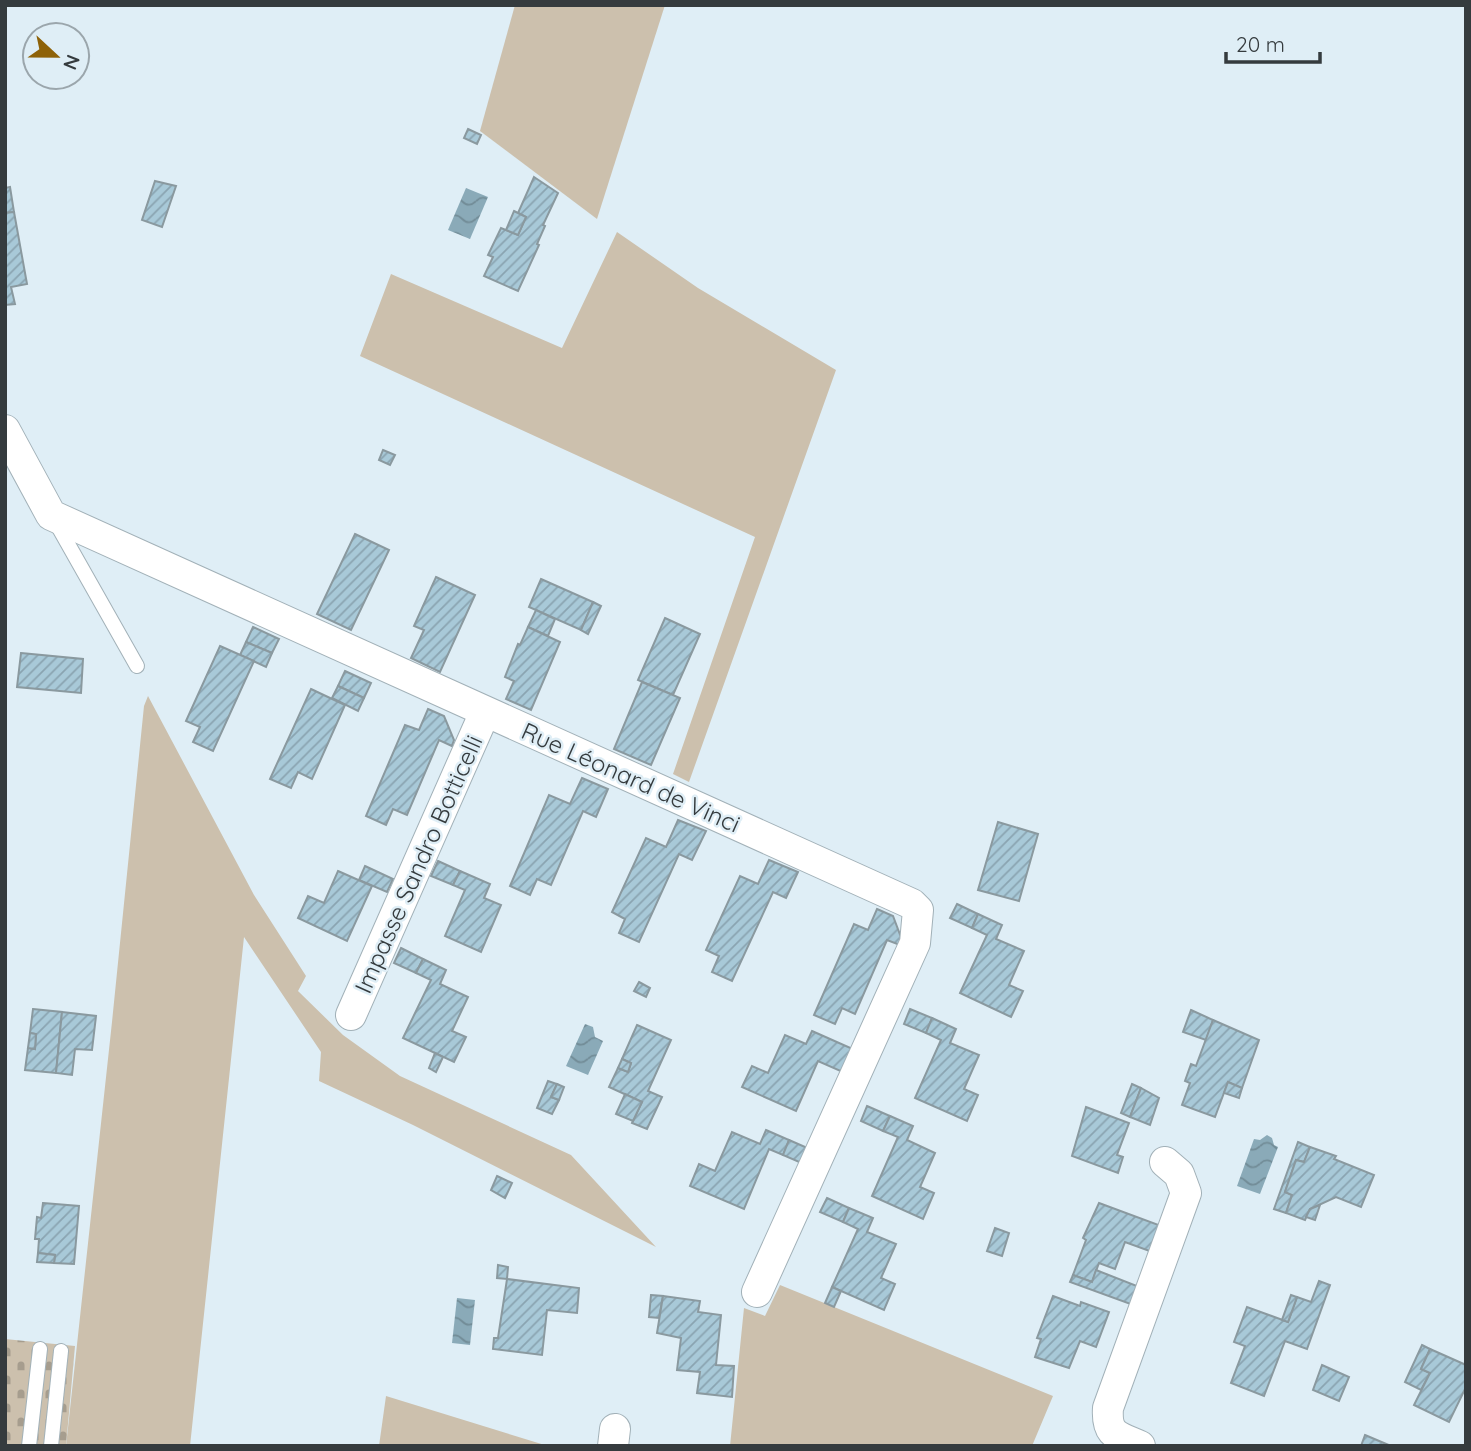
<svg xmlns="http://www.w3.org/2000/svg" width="1471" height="1451" viewBox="0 0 1471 1451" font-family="Quicksand,sans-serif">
  <defs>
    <pattern id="cemetery-stones" width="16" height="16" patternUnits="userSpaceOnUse" patternTransform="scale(1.75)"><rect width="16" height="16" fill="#ccc0ad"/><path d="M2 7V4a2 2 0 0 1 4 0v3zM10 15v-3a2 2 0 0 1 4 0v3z" fill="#a69d8e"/></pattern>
    <pattern id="water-waves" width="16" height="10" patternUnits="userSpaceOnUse" patternTransform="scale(1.75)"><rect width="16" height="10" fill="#8aaab8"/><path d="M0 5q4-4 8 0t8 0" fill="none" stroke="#728c97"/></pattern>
    <pattern id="building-hatch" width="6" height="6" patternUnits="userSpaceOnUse" patternTransform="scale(1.75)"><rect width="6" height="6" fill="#a8c9d8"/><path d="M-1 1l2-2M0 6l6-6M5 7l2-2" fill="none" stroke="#8aa4b1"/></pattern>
  </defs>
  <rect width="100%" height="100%" fill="#dfeef6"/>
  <g fill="#ccc0ad">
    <polygon points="515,5 665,5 597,219 480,131"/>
    <polygon points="617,232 698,288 836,370 689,782 673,774 755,537 360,356 391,274 562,348"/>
    <polygon points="148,696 254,895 306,976 298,991 343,1035 400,1076 571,1155 656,1247 413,1125 319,1081 321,1052 244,937 190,1446 66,1446 112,1022 144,706"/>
    <polygon points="780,1285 1053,1396 1032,1446 730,1446 744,1308 765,1316"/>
    <polygon points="386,1396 548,1446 379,1446"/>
  </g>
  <polygon fill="url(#cemetery-stones)" points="5,1339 75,1346 66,1446 5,1446"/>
  <g fill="url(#water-waves)">
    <polygon points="466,188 488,197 470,239 448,230"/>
    <polygon points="585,1024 593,1027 595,1037 603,1041 588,1075 566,1066"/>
    <polygon points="1267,1135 1272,1138 1274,1145 1278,1147 1260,1194 1237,1186 1254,1139 1260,1140"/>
    <polygon points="457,1298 475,1300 470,1345 452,1343"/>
  </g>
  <g fill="url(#building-hatch)" stroke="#8a999f" stroke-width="2">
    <polygon points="468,129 481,135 477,144 464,138"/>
    <polygon points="534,177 558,193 543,225 545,226 537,244 539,245 518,291 484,276 493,257 488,255 501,228 518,235 526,217 518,213"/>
    <polygon points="155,181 176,186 162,227 142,220"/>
    <polygon points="10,187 14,212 5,213 5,188"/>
    <polygon points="514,211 526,217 518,235 506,230"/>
    <polygon points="14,212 27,284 11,287 15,304 5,305 5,213"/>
    <polygon points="383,450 395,455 390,465 379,460"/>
    <polygon points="355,534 389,550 351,630 317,614"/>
    <polygon points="436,577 475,595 440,672 411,658 424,630 414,626"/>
    <polygon points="541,579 593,602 581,630 529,607"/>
    <polygon points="593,602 601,606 588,634 581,630"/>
    <polygon points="536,610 555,619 548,636 528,627"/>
    <polygon points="665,618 700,634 673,695 638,680"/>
    <polygon points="253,627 279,639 272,653 246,642"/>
    <polygon points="528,627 560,642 531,710 506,699 514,681 505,677 518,644 520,645"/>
    <polygon points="246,642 272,653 266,667 240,655"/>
    <polygon points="220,646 254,661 213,751 193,742 200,727 186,721"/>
    <polygon points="21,653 83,659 81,693 17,687"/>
    <polygon points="345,671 371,683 364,698 338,686"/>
    <polygon points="642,682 680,698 651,765 614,749"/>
    <polygon points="338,686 364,698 358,711 332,698"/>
    <polygon points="311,689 345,705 312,779 298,772 291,788 270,779"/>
    <polygon points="428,709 444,716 454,740 452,746 439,740 407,815 393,809 386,825 366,816 405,725 419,730"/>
    <polygon points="582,778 608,789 596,817 583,811 551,885 537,879 530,895 510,886 549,795 570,804"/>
    <polygon points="678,820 706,831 692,860 679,854 639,942 619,933 625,919 612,912 646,838 666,847"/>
    <polygon points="998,822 1038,834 1019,901 978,890"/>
    <polygon points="769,860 798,872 786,898 773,892 732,981 712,972 719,956 706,950 740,876 758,884"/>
    <polygon points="438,861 460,871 453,885 431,876"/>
    <polygon points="365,866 393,879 387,892 359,880"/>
    <polygon points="338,871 372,886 347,941 298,918 308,896 324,903"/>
    <polygon points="460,871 490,884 484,898 501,905 481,952 445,936 465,890 453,885"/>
    <polygon points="957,904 978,914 972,928 950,918"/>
    <polygon points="877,909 893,916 902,940 900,945 887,940 855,1014 842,1008 835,1024 814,1015 854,924 868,930"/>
    <polygon points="978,914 1002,925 996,939 1024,951 1009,985 1023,991 1011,1017 960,993 987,935 972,928"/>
    <polygon points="401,948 423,959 416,973 394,963"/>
    <polygon points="423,959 446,970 440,984 468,997 452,1031 466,1037 454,1062 403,1038 431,980 416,973"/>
    <polygon points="639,982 650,988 646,997 634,991"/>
    <polygon points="33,1009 62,1012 56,1073 25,1070 28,1048 35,1049 36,1034 30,1033"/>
    <polygon points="910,1009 932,1018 926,1033 904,1024"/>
    <polygon points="1191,1010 1213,1020 1206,1040 1183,1032"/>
    <polygon points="62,1012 96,1016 92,1050 75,1049 72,1075 56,1073"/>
    <polygon points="932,1018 956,1029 950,1043 979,1055 964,1089 978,1095 967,1121 915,1098 941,1040 926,1033"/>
    <polygon points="1213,1020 1259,1040 1242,1088 1228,1082 1215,1117 1182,1105 1190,1083 1185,1081 1191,1064 1196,1066"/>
    <polygon points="637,1025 671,1040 648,1091 662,1097 647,1129 632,1123 642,1102 609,1087 618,1068 628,1072 631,1063 622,1059"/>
    <polygon points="812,1031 855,1050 845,1073 818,1061 796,1111 742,1087 752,1066 768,1073 785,1035 806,1044"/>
    <polygon points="30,1033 36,1034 35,1049 28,1048"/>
    <polygon points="435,1053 443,1057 436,1072 429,1068"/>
    <polygon points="622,1059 631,1063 628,1072 618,1068"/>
    <polygon points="548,1081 557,1084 551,1097 559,1100 552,1114 537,1108"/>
    <polygon points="1228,1082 1242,1088 1239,1098 1224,1093"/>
    <polygon points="557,1084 564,1087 559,1100 551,1097"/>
    <polygon points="1132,1084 1141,1088 1130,1117 1121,1113"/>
    <polygon points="1141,1088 1159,1098 1150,1125 1130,1117"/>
    <polygon points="625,1094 642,1102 633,1121 616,1114"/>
    <polygon points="867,1106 890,1116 883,1131 861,1121"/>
    <polygon points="1086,1107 1129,1123 1117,1155 1123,1157 1118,1173 1072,1156"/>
    <polygon points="890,1116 913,1126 907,1140 935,1153 920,1187 934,1193 923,1219 872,1196 898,1137 883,1131"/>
    <polygon points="766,1130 789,1140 783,1155 769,1149 744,1209 690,1186 699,1164 715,1171 732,1132 760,1144"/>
    <polygon points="789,1140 812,1150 806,1165 783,1155"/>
    <polygon points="1298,1142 1310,1147 1304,1162 1296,1160 1285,1192 1292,1195 1286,1213 1274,1209"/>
    <polygon points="1310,1147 1336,1156 1334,1159 1374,1175 1361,1207 1336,1197 1310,1209 1305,1220 1286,1213 1292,1195 1285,1192 1296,1160 1304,1162"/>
    <polygon points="497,1176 512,1183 505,1198 491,1190"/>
    <polygon points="827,1198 849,1208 843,1222 820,1212"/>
    <polygon points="43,1203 79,1206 74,1264 54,1263 55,1255 38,1253 39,1239 35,1239 37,1217 41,1218"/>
    <polygon points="1099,1203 1164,1227 1155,1253 1125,1242 1115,1269 1099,1263 1092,1282 1073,1275 1086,1240 1083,1238"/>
    <polygon points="1320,1205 1315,1220 1306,1217 1310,1209"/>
    <polygon points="849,1208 873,1218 867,1232 896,1244 881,1278 895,1284 884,1310 832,1287 858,1229 843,1222"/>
    <polygon points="995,1228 1009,1233 1002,1256 987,1251"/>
    <polygon points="38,1253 55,1255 54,1263 37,1262"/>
    <polygon points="498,1265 508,1267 507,1279 497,1278"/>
    <polygon points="1096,1270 1142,1288 1136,1306 1070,1282 1073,1275 1092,1282"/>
    <polygon points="507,1279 579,1288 577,1313 547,1310 542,1355 493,1349 494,1338 498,1338"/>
    <polygon points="1319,1281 1330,1285 1307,1349 1285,1341 1264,1396 1231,1383 1245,1346 1234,1342 1247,1307 1288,1322 1297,1297 1311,1302"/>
    <polygon points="832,1287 841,1291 834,1307 825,1303"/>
    <polygon points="651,1295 663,1296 659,1318 649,1317"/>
    <polygon points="1291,1295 1297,1297 1288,1322 1282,1320"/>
    <polygon points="663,1296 700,1301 698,1312 721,1315 716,1365 734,1366 732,1397 697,1393 700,1372 677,1370 681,1338 657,1333"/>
    <polygon points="1053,1296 1080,1306 1081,1302 1109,1312 1096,1347 1080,1341 1069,1368 1035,1357 1041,1339 1037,1338"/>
    <polygon points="1422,1345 1430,1349 1421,1369 1430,1373 1421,1390 1405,1382"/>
    <polygon points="1430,1349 1466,1365 1466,1387 1449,1422 1414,1405 1430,1373 1421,1369"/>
    <polygon points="1322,1365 1349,1377 1339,1401 1313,1390"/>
    <polygon points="1365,1435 1391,1446 1361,1446"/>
  </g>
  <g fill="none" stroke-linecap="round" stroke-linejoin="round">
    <defs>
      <g id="service">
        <polyline points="55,521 137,666"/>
        <polyline points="29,1446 40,1349"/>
        <polyline points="51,1446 61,1351"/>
      </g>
      <g id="minor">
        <polyline points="5,430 51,515 912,904 918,910 915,943 757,1292"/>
        <polyline points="351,1015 485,712"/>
        <polyline points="613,1446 615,1429"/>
        <path d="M1140 1446C1118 1436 1106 1436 1108 1408L1186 1193 1179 1174 1165 1162"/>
      </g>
    </defs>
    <use href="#service" stroke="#a2b1b8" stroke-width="16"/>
    <use href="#minor" stroke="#a2b1b8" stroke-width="32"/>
    <use href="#service" stroke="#fff" stroke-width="14"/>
    <use href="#minor" stroke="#fff" stroke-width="30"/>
  </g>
  <g text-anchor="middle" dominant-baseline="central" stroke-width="5" stroke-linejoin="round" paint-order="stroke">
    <g font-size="24" fill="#353b3e" stroke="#dfeef6">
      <text transform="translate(631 777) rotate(24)">Rue Léonard de Vinci</text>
      <text transform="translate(418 864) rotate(-66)">Impasse Sandro Botticelli</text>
    </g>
  </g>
  <rect width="1471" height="1451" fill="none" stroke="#353b3e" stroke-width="14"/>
  <g transform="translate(56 56) rotate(112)"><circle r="33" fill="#dfeef6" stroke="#9ba6ac" stroke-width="2"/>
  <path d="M0-5L12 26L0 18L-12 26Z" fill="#8e6208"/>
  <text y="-10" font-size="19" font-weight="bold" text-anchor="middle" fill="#353b3e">N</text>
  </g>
  <path d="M1226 52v10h94v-10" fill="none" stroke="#353b3e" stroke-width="3.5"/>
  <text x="1236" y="52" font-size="21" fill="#353b3e" stroke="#dfeef6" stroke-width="5" paint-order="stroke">20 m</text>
</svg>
